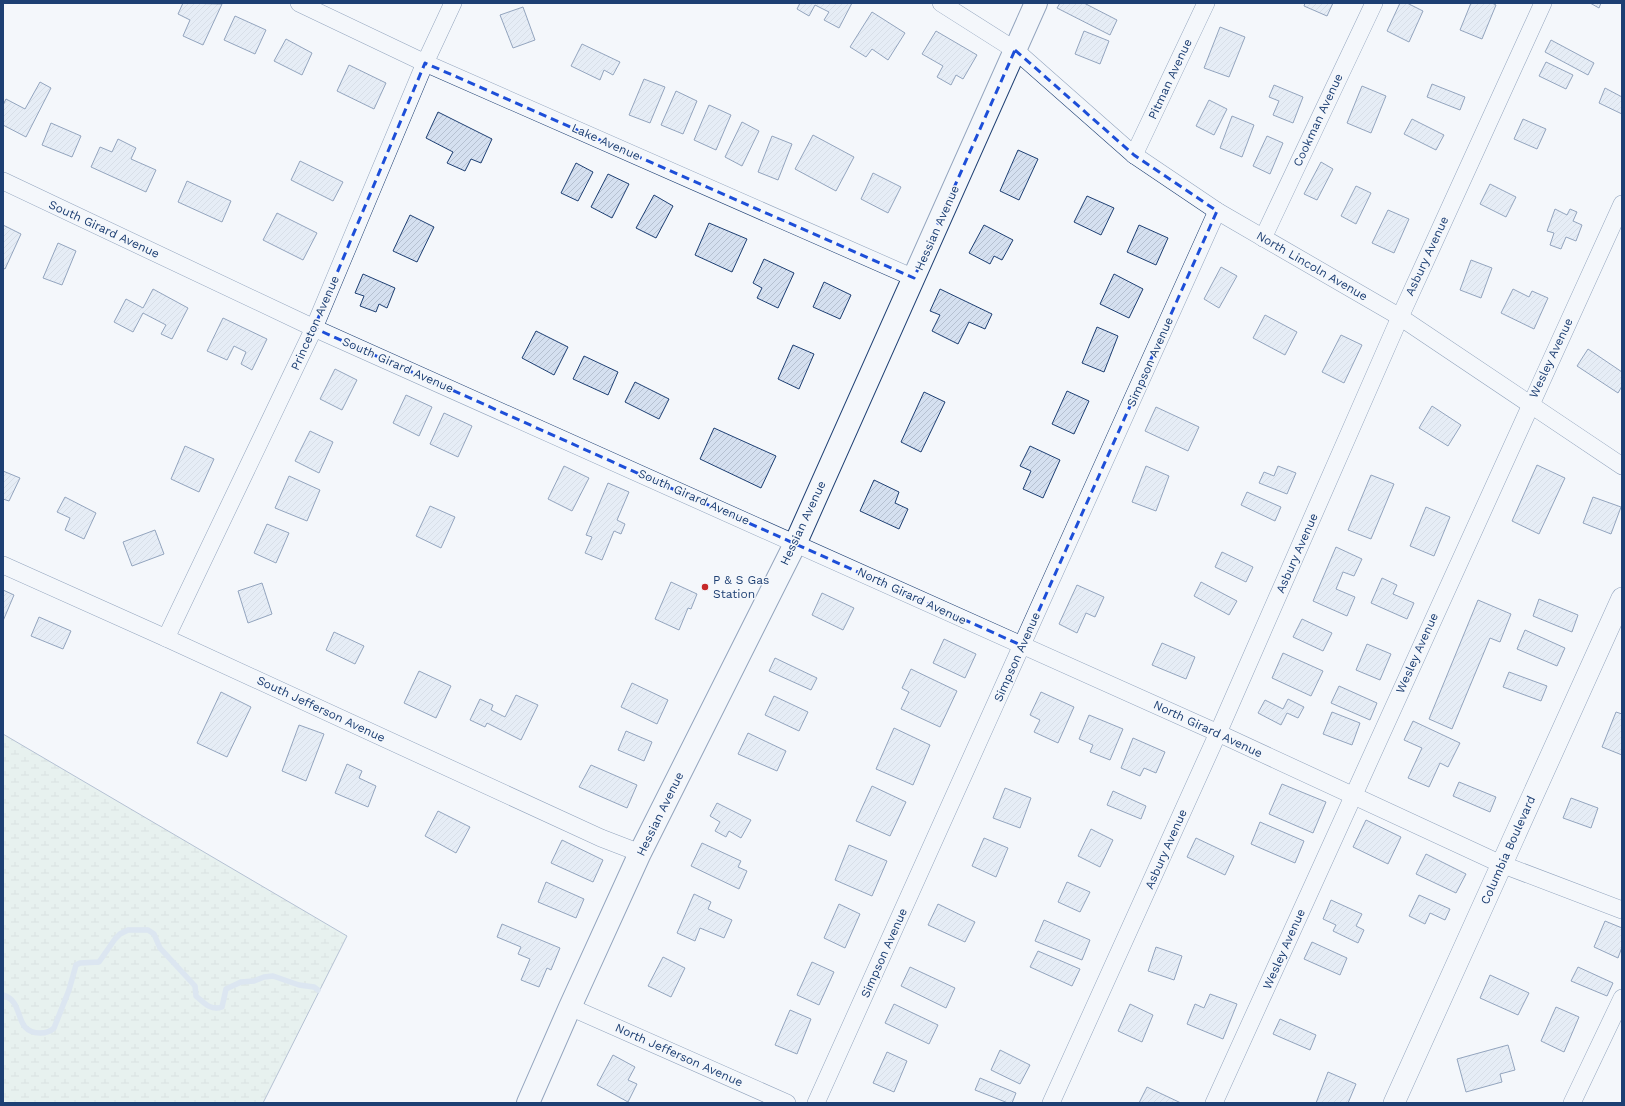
<svg xmlns="http://www.w3.org/2000/svg" width="1625" height="1106" viewBox="0 0 1625 1106" font-family="'Work Sans',sans-serif">
  <defs>
    <pattern id="wetland-marsh" width="20" height="14" patternUnits="userSpaceOnUse"><rect width="20" height="14" fill="#d7e8df"/><path d="M1 5h8M5 5V1M11 12h8M15 12V8" fill="none" stroke="#b8c8c3"/></pattern>
    <pattern id="building-hatch" width="6" height="6" patternUnits="userSpaceOnUse"><rect width="6" height="6" fill="#d5e0f0"/><path d="M-1 1l2-2M0 6l6-6M5 7l2-2" fill="none" stroke="#b6c1d1"/></pattern>
  </defs>
  <rect width="100%" height="100%" fill="#f4f7fb"/>
  <polygon fill="url(#wetland-marsh)" stroke="#687fa3" points="3,734 347,936 263,1103 3,1103"/>
  <g fill="none" stroke-linecap="round" stroke-linejoin="round">
    <path stroke="#bed0e5" stroke-width="5.5" d="M3 995C26 1002 12 1032 40 1033 46 1033 50 1032 54 1028L69 990 76 965 80 963 99 962 115 939 120 934 128 930H148L154 934 160 948 195 986 196 996C204 1003 211 1011 222 1007L226 989 241 982 254 981 264 977 273 976 299 985 314 987 318 990"/>
  </g>
  <g fill="url(#building-hatch)" stroke="#1d3f73">
    <polygon points="183,3 222,4 203,45 183,36 190,20 178,14"/>
    <polygon points="800,3 852,3 839,28 824,20 829,12 815,5 809,16 797,9"/>
    <polygon points="1060,3 1084,3 1117,20 1110,35 1057,8"/>
    <polygon points="1305,3 1333,3 1327,16 1304,6"/>
    <polygon points="1400,3 1407,3 1423,11 1409,42 1387,31"/>
    <polygon points="1471,3 1492,3 1496,5 1482,39 1460,30"/>
    <polygon points="1590,3 1601,3 1599,8"/>
    <polygon points="523,7 535,40 513,48 500,15"/>
    <polygon points="872,12 905,33 888,60 872,49 866,57 850,47"/>
    <polygon points="235,16 266,30 255,54 224,40"/>
    <polygon points="1220,27 1245,37 1229,77 1204,68"/>
    <polygon points="936,31 977,55 963,79 956,75 951,85 937,77 943,66 922,54"/>
    <polygon points="1084,31 1109,41 1100,64 1075,54"/>
    <polygon points="286,39 312,53 302,75 274,61"/>
    <polygon points="1551,40 1594,63 1588,75 1545,52"/>
    <polygon points="582,44 620,62 613,75 604,70 600,80 571,66"/>
    <polygon points="1546,62 1573,75 1566,89 1539,76"/>
    <polygon points="349,65 386,83 374,109 337,91"/>
    <polygon points="644,79 665,87 650,123 629,115"/>
    <polygon points="40,82 51,88 26,137 3,125 3,105 6,99 25,109"/>
    <polygon points="1432,84 1465,97 1460,110 1427,97"/>
    <polygon points="1274,85 1303,97 1293,123 1273,115 1279,101 1269,97"/>
    <polygon points="1362,86 1386,96 1371,133 1347,123"/>
    <polygon points="1605,88 1622,97 1622,114 1599,103"/>
    <polygon points="676,91 697,101 683,134 661,125"/>
    <polygon points="1209,100 1227,109 1214,135 1196,126"/>
    <polygon points="709,105 731,115 716,150 694,140"/>
    <polygon points="438,112 492,139 481,163 471,159 465,171 447,163 453,152 426,138"/>
    <polygon points="1232,116 1254,125 1242,157 1220,148"/>
    <polygon points="1412,119 1444,135 1436,150 1404,134"/>
    <polygon points="1523,119 1546,129 1537,149 1514,139"/>
    <polygon points="742,122 759,131 742,166 725,157"/>
    <polygon points="51,123 81,136 72,157 42,145"/>
    <polygon points="813,135 854,157 836,191 795,169"/>
    <polygon points="772,136 792,144 778,180 758,172"/>
    <polygon points="1267,136 1283,143 1270,174 1253,166"/>
    <polygon points="118,139 136,148 131,159 156,170 146,192 91,167 100,147 112,152"/>
    <polygon points="1018,150 1038,159 1019,200 1000,191"/>
    <polygon points="300,161 343,182 333,201 291,180"/>
    <polygon points="1321,162 1333,169 1317,200 1304,194"/>
    <polygon points="576,163 593,172 578,201 561,193"/>
    <polygon points="873,173 901,187 888,213 861,199"/>
    <polygon points="608,174 629,184 612,218 591,207"/>
    <polygon points="187,181 231,201 222,222 178,202"/>
    <polygon points="1490,184 1516,197 1506,217 1480,204"/>
    <polygon points="1356,186 1371,193 1356,224 1341,216"/>
    <polygon points="654,195 673,206 656,238 636,228"/>
    <polygon points="1087,196 1114,208 1101,235 1074,222"/>
    <polygon points="1555,209 1567,215 1570,209 1577,212 1573,221 1582,225 1576,241 1566,237 1561,249 1550,245 1554,233 1547,231"/>
    <polygon points="1388,210 1409,219 1394,253 1372,243"/>
    <polygon points="277,213 317,233 303,260 263,240"/>
    <polygon points="410,215 434,227 417,262 393,251"/>
    <polygon points="709,223 747,239 732,272 695,255"/>
    <polygon points="3,225 21,234 5,269 3,268"/>
    <polygon points="984,225 1013,240 1002,260 994,256 990,264 969,253"/>
    <polygon points="1139,225 1168,238 1156,265 1127,252"/>
    <polygon points="58,243 76,251 62,285 43,278"/>
    <polygon points="764,259 794,273 778,308 757,298 762,288 753,283"/>
    <polygon points="1471,260 1492,268 1481,298 1460,290"/>
    <polygon points="1221,267 1237,276 1219,308 1204,299"/>
    <polygon points="363,274 395,288 387,308 379,304 376,312 360,306 364,296 355,293"/>
    <polygon points="1114,274 1143,289 1129,318 1100,304"/>
    <polygon points="824,282 851,295 840,319 813,307"/>
    <polygon points="153,289 188,308 172,339 161,334 166,325 143,313 133,332 114,322 126,299 143,308"/>
    <polygon points="940,289 992,314 985,329 969,322 958,344 932,331 940,315 930,311"/>
    <polygon points="1513,289 1529,297 1532,291 1548,298 1534,329 1501,313"/>
    <polygon points="1265,315 1297,332 1285,355 1253,338"/>
    <polygon points="223,318 267,339 252,370 241,364 246,352 234,346 227,360 207,351"/>
    <polygon points="1097,327 1118,336 1104,372 1082,363"/>
    <polygon points="536,331 568,347 554,375 522,358"/>
    <polygon points="1341,335 1362,345 1344,383 1322,372"/>
    <polygon points="793,345 814,354 799,389 778,379"/>
    <polygon points="1588,349 1622,372 1622,386 1618,393 1577,366"/>
    <polygon points="584,356 618,372 608,395 573,379"/>
    <polygon points="335,369 357,380 342,410 320,399"/>
    <polygon points="635,382 669,399 659,419 625,402"/>
    <polygon points="1067,391 1089,401 1074,434 1052,424"/>
    <polygon points="924,392 945,402 921,452 901,442"/>
    <polygon points="406,395 432,407 419,436 393,423"/>
    <polygon points="1432,406 1461,425 1448,446 1419,428"/>
    <polygon points="1156,407 1199,427 1188,451 1145,431"/>
    <polygon points="444,413 472,426 458,457 430,444"/>
    <polygon points="714,428 776,456 761,488 700,459"/>
    <polygon points="310,431 333,442 319,473 295,461"/>
    <polygon points="185,446 214,459 199,492 171,479"/>
    <polygon points="1030,446 1060,460 1043,498 1023,489 1031,471 1020,466"/>
    <polygon points="1537,465 1565,478 1539,534 1512,521"/>
    <polygon points="564,466 589,478 572,511 548,499"/>
    <polygon points="1146,466 1169,476 1156,511 1132,502"/>
    <polygon points="1278,466 1296,473 1287,494 1259,483 1264,472 1274,476"/>
    <polygon points="3,471 20,478 9,501 3,499"/>
    <polygon points="1371,475 1394,484 1371,539 1348,530"/>
    <polygon points="289,476 320,490 307,521 275,508"/>
    <polygon points="874,480 899,492 895,503 908,509 899,529 860,511"/>
    <polygon points="608,483 629,492 617,520 625,524 621,534 614,531 602,560 585,553 592,537 586,535"/>
    <polygon points="1247,492 1281,507 1275,521 1241,505"/>
    <polygon points="65,497 96,513 84,539 65,530 70,518 57,512"/>
    <polygon points="1593,497 1621,507 1611,534 1583,523"/>
    <polygon points="430,506 455,517 441,548 416,536"/>
    <polygon points="1426,507 1450,517 1434,556 1410,546"/>
    <polygon points="267,524 289,533 276,563 254,553"/>
    <polygon points="155,530 164,554 132,566 123,542"/>
    <polygon points="1336,547 1362,559 1354,576 1343,572 1336,589 1355,597 1347,616 1313,601"/>
    <polygon points="1222,552 1253,567 1246,582 1215,567"/>
    <polygon points="1382,578 1397,585 1393,594 1414,603 1407,619 1371,603"/>
    <polygon points="671,582 697,594 691,609 688,608 679,630 655,619"/>
    <polygon points="1201,582 1237,601 1229,615 1194,596"/>
    <polygon points="262,583 272,614 248,623 238,591"/>
    <polygon points="1077,585 1104,597 1095,617 1086,613 1077,633 1059,624"/>
    <polygon points="3,590 14,595 3,621"/>
    <polygon points="822,593 854,608 843,630 812,615"/>
    <polygon points="1539,599 1578,615 1572,632 1533,616"/>
    <polygon points="1478,600 1511,614 1500,642 1490,638 1452,729 1429,719"/>
    <polygon points="39,617 71,631 63,649 31,636"/>
    <polygon points="1302,619 1332,633 1323,651 1293,637"/>
    <polygon points="1525,630 1565,648 1557,666 1517,649"/>
    <polygon points="334,632 364,646 355,664 326,650"/>
    <polygon points="944,639 976,654 965,678 933,663"/>
    <polygon points="1162,643 1195,657 1186,679 1152,665"/>
    <polygon points="1367,644 1391,654 1380,680 1356,670"/>
    <polygon points="1283,653 1323,671 1311,696 1272,678"/>
    <polygon points="775,658 817,678 811,690 769,671"/>
    <polygon points="911,669 957,691 940,727 901,709 909,692 902,688"/>
    <polygon points="419,671 451,686 436,718 404,703"/>
    <polygon points="1509,672 1547,686 1541,701 1503,687"/>
    <polygon points="632,683 668,700 657,724 621,707"/>
    <polygon points="1339,686 1377,703 1370,720 1331,703"/>
    <polygon points="221,692 251,707 227,757 197,743"/>
    <polygon points="1041,692 1074,707 1058,743 1034,732 1040,720 1030,715"/>
    <polygon points="516,695 538,705 521,740 487,723 485,727 470,720 480,699 493,705 491,710 505,717"/>
    <polygon points="774,696 808,712 799,731 765,715"/>
    <polygon points="1288,699 1304,707 1298,718 1287,713 1281,725 1258,713 1265,700 1283,709"/>
    <polygon points="1332,712 1360,723 1352,745 1323,734"/>
    <polygon points="1616,712 1622,714 1622,755 1602,747"/>
    <polygon points="1089,715 1123,729 1110,760 1090,752 1093,745 1079,739"/>
    <polygon points="1413,721 1460,743 1448,767 1440,763 1429,787 1408,778 1422,748 1404,740"/>
    <polygon points="299,725 324,734 306,781 282,771"/>
    <polygon points="894,728 930,745 913,785 876,769"/>
    <polygon points="626,731 652,742 644,761 618,750"/>
    <polygon points="748,733 786,751 777,771 738,754"/>
    <polygon points="1133,738 1165,752 1156,773 1144,768 1140,776 1121,768"/>
    <polygon points="347,764 362,771 359,778 376,786 368,807 335,793"/>
    <polygon points="591,765 637,785 627,808 579,787"/>
    <polygon points="1459,782 1496,797 1490,812 1453,796"/>
    <polygon points="1282,784 1326,802 1313,833 1269,814"/>
    <polygon points="872,786 906,802 890,836 856,821"/>
    <polygon points="1005,788 1031,798 1020,828 993,818"/>
    <polygon points="1113,791 1146,806 1141,819 1107,805"/>
    <polygon points="1571,798 1598,808 1591,828 1563,818"/>
    <polygon points="717,803 751,820 741,838 729,831 726,837 715,831 720,822 710,816"/>
    <polygon points="438,811 470,827 456,853 425,836"/>
    <polygon points="1366,820 1401,837 1388,864 1353,847"/>
    <polygon points="1260,822 1304,841 1295,863 1251,844"/>
    <polygon points="1091,829 1113,840 1100,867 1078,856"/>
    <polygon points="984,838 1008,848 996,877 972,866"/>
    <polygon points="1196,838 1234,856 1225,875 1187,857"/>
    <polygon points="562,840 603,860 593,882 551,863"/>
    <polygon points="702,843 741,861 738,867 747,871 739,889 691,866"/>
    <polygon points="849,845 887,861 872,896 835,880"/>
    <polygon points="1426,854 1466,874 1456,893 1416,874"/>
    <polygon points="546,882 584,899 576,918 538,902"/>
    <polygon points="1067,882 1090,892 1080,912 1058,902"/>
    <polygon points="694,894 711,902 708,909 732,920 724,938 700,928 695,941 677,933"/>
    <polygon points="1419,895 1450,909 1445,920 1430,913 1425,924 1409,916"/>
    <polygon points="1331,900 1362,914 1356,926 1364,930 1358,943 1333,931 1336,925 1323,919"/>
    <polygon points="839,904 860,914 845,948 824,938"/>
    <polygon points="938,904 975,922 965,942 928,925"/>
    <polygon points="1044,920 1090,940 1082,960 1035,941"/>
    <polygon points="1605,921 1622,928 1622,947 1618,958 1594,947"/>
    <polygon points="502,924 560,948 551,970 547,968 539,987 521,980 530,959 518,954 521,947 497,937"/>
    <polygon points="1312,942 1347,958 1340,975 1304,959"/>
    <polygon points="1156,947 1182,956 1174,980 1148,971"/>
    <polygon points="1038,951 1080,969 1072,986 1030,967"/>
    <polygon points="663,957 685,968 671,997 648,986"/>
    <polygon points="812,962 834,972 819,1005 797,995"/>
    <polygon points="910,967 955,988 946,1008 901,986"/>
    <polygon points="1578,967 1613,983 1607,996 1571,981"/>
    <polygon points="1490,975 1529,993 1518,1015 1480,998"/>
    <polygon points="1210,994 1237,1004 1223,1039 1187,1024 1195,1004 1204,1008"/>
    <polygon points="894,1004 938,1025 929,1044 885,1023"/>
    <polygon points="1130,1004 1153,1015 1142,1042 1118,1031"/>
    <polygon points="1556,1007 1579,1017 1564,1052 1541,1041"/>
    <polygon points="790,1010 811,1019 797,1054 775,1045"/>
    <polygon points="1280,1019 1316,1035 1310,1050 1273,1034"/>
    <polygon points="1508,1045 1515,1070 1500,1074 1502,1082 1466,1092 1457,1059"/>
    <polygon points="1000,1050 1030,1065 1020,1084 991,1070"/>
    <polygon points="887,1052 907,1061 894,1092 873,1083"/>
    <polygon points="613,1055 635,1067 628,1080 637,1084 628,1102 597,1085"/>
    <polygon points="1328,1072 1356,1084 1348,1103 1316,1103"/>
    <polygon points="980,1078 1016,1093 1012,1103 1008,1103 975,1090"/>
    <polygon points="1147,1087 1181,1103 1139,1103"/>
  </g>
  <g fill="none" stroke-linecap="round" stroke-linejoin="round">
    <defs>
      <g id="minor">
        <polyline points="299,3 425,63 914,278"/>
        <polyline points="941,3 1015,50 1134,155 1217,211 1400,317 1622,466"/>
        <polyline points="1134,155 1206,3"/>
        <polyline points="3,181 314,328 1218,733 1501,864 1622,910"/>
        <polyline points="1263,238 1374,3"/>
        <polyline points="3,565 166,638 601,838 640,853"/>
        <polyline points="166,638 314,328 425,63 453,3"/>
        <polyline points="570,1007 787,1103"/>
        <polyline points="816,1103 1217,211"/>
        <polyline points="1051,1103 1218,733 1400,317 1543,3"/>
        <polyline points="1214,1103 1622,204"/>
        <polyline points="1572,1103 1622,998"/>
      </g>
      <polyline id="tertiary" points="1394,1103 1622,598"/>
      <polyline id="secondary" points="528,1103 570,1007 640,853 796,542 1036,3"/>
    </defs>
    <use href="#minor" stroke="#1d3f73" stroke-width="18"/>
    <use href="#tertiary" stroke="#1d3f73" stroke-width="22"/>
    <use href="#secondary" stroke="#1d3f73" stroke-width="24"/>
    <use href="#minor" stroke="#f4f7fb" stroke-width="17"/>
    <use href="#tertiary" stroke="#f4f7fb" stroke-width="21"/>
    <use href="#secondary" stroke="#f4f7fb" stroke-width="22"/>
  </g>
  <path d="M0 0H1625V1106H0ZM1015 50 1134 155 1217 211 1023 646 314 328 425 63 914 278Z" fill="#f4f7fb" fill-opacity=".55" fill-rule="evenodd"/>
  <path fill="none" stroke="#1d4ed8" stroke-width="3" stroke-dasharray="8 5" stroke-linejoin="round" d="M1015 50 1134 155 1217 211 1023 646 314 328 425 63 914 278Z"/>
  <circle fill="#c62828" stroke="#f4f7fb" stroke-width="1.5" cx="705" cy="587" r="4"/>
  <g text-anchor="middle" dominant-baseline="central" stroke-width="3" stroke-linejoin="round" paint-order="stroke">
    <g font-size="12" fill="#1d3f73" stroke="#f4f7fb">
      <text transform="translate(1170 79) rotate(-65)">Pitman Avenue</text>
      <text transform="translate(1318 120) rotate(-65)">Cookman Avenue</text>
      <text transform="translate(606 142) rotate(24)">Lake Avenue</text>
      <text transform="translate(937 228) rotate(-66)">Hessian Avenue</text>
      <text transform="translate(104 229) rotate(25)">South Girard Avenue</text>
      <text transform="translate(1427 256) rotate(-65)">Asbury Avenue</text>
      <text transform="translate(1312 266) rotate(30)">North Lincoln Avenue</text>
      <text transform="translate(315 323) rotate(-66)">Princeton Avenue</text>
      <text transform="translate(1551 358) rotate(-65)">Wesley Avenue</text>
      <text transform="translate(1150 362) rotate(-66)">Simpson Avenue</text>
      <text transform="translate(398 365) rotate(24)">South Girard Avenue</text>
      <text transform="translate(694 497) rotate(24)">South Girard Avenue</text>
      <text transform="translate(803 523) rotate(-65)">Hessian Avenue</text>
      <text transform="translate(1297 553) rotate(-66)">Asbury Avenue</text>
      <text transform="translate(912 596) rotate(25)">North Girard Avenue</text>
      <text transform="translate(1417 653) rotate(-66)">Wesley Avenue</text>
      <text transform="translate(1017 657) rotate(-66)">Simpson Avenue</text>
      <text transform="translate(321 709) rotate(25)">South Jefferson Avenue</text>
      <text transform="translate(1208 729) rotate(25)">North Girard Avenue</text>
      <text transform="translate(660 814) rotate(-64)">Hessian Avenue</text>
      <text transform="translate(1166 849) rotate(-66)">Asbury Avenue</text>
      <text transform="translate(1508 850) rotate(-66)">Columbia Boulevard</text>
      <text transform="translate(1284 949) rotate(-66)">Wesley Avenue</text>
      <text transform="translate(884 953) rotate(-66)">Simpson Avenue</text>
      <text transform="translate(679 1055) rotate(24)">North Jefferson Avenue</text>
    </g>
    <g font-size="12" fill="#1d3f73" stroke="#f4f7fb" text-anchor="start">
      <text x="713" y="580">P &amp; S Gas<tspan x="713" dy="14">Station</tspan></text>
    </g>
  </g>
  <rect width="1625" height="1106" fill="none" stroke="#1d3f73" stroke-width="8"/>
</svg>
